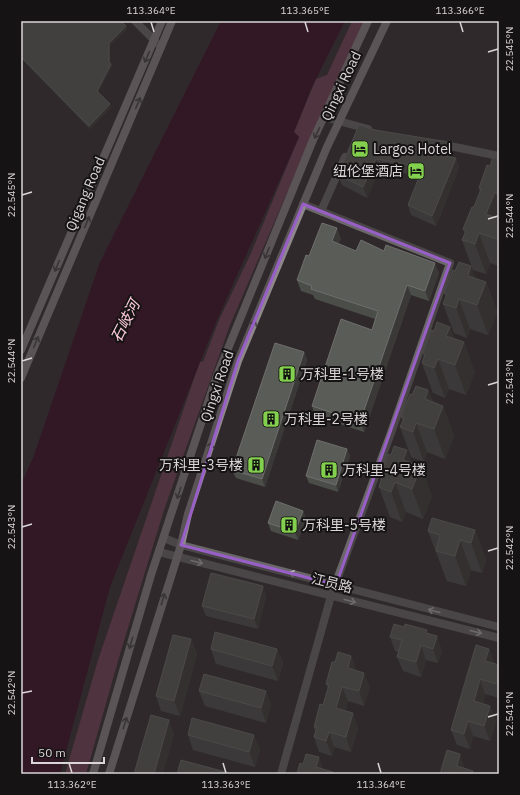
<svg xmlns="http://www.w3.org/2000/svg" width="520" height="795" viewBox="0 0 520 795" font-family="'IBM Plex Sans','Noto Sans SC',sans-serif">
  <rect width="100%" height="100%" fill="#30292c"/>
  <polygon fill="#773e55" points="352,21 364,21 308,144 230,325 164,510 120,654 86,774 65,774 98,660 200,361 203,362 219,320 251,253 299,137 294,132 316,79 327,75"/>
  <polygon fill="#37001b" points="221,21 345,21 312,87 294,132 299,137 217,320 110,587 60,774 21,774 21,484 33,458 100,262"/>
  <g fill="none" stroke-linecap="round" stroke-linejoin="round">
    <g stroke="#6a6768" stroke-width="8">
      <polyline points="135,21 161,47"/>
      <polyline points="324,117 368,129"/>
      <polyline points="440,144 499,156"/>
      <polyline points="321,211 345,157"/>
      <polyline points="164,538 181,545 499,627"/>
      <polyline points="159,552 499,638"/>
      <polyline points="281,774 331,596 391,433 450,263 303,204"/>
    </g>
    <g stroke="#8e888a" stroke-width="8">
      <polyline points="21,350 162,21"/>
      <polyline points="21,378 172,21"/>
      <polyline points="93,774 151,575 216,378 313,140 368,21"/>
      <polyline points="109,774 181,545 188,514 238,361 327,147 387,21"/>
    </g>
  </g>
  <g fill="#4b4d49">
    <polygon points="21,21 127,29 110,45 110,63 112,66 98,92 111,107 90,129 21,58"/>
    <polygon points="359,125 452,152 451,157 456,158 459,168 436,226 411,215 408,205 420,176 380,169 367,198 342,185 338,175"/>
    <polygon points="487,165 499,193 499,266 490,263 486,274 473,270 462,240 465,234 463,229 474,207 480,192 479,188"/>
    <polygon points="341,239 338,244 356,251 384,251 439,273 429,301 411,295 364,432 315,416 312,406 372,330 375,319 315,299 313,295 301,291 297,280 309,256"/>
    <polygon points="476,279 486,282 497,312 488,335 470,329 467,338 454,333 443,304 446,297 444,293"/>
    <polygon points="450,327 454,339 475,372 466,395 449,389 445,398 433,393 422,363 424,357 423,353 434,331"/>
    <polygon points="304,352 307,360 265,487 236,478 232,470"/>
    <polygon points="428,390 433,402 443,406 454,436 445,459 427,452 424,462 411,457 400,427 403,421 401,417 412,395"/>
    <polygon points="347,449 350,456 338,492 309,483 306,476"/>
    <polygon points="411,462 432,496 423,519 406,512 402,522 390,517 379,487 381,481 380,477"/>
    <polygon points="303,511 306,519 298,540 271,531 268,523"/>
    <polygon points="475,530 486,560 482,573 471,570 466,586 447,581 428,531"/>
    <polygon points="263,586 266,597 258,629 206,616 202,606"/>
    <polygon points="429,634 442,651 438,663 426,660 421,677 403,671 397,657 399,652 395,651 390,637"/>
    <polygon points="191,639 197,654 180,716 161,711 156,696"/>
    <polygon points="211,649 277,649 283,663 278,681 216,664"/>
    <polygon points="489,649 494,663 499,665 499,698 485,694 483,704 496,721 490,741 473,736 470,749 457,745 451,730"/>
    <polygon points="351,656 356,670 370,687 364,706 348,701 345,711 358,728 351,752 334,747 332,756 319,752 314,737 315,732 314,727 323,705 328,689 326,684 335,662"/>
    <polygon points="199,691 266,691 271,705 266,723 205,706"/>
    <polygon points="188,735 260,749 255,767 193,750"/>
  </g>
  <g fill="#3a3937">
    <polygon points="126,26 127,29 110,45 110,64 109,62 109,43"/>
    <polygon points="111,64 112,66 98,93 97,91"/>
    <polygon points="110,104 111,107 90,129 89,126"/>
    <polygon points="448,142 452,152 448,166 444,156"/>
    <polygon points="456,158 459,168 436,226 432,216"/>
    <polygon points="376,159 380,169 367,198 363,187"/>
    <polygon points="495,192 499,203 499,245 486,214"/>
    <polygon points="337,228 341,239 335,252 332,241"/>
    <polygon points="479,233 490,263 486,274 475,244"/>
    <polygon points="435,263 439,273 429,301 425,291"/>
    <polygon points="471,266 481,294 486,282 497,312 488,335 477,305 468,276"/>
    <polygon points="407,285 411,295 364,432 360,422"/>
    <polygon points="459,299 470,329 467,338 456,308"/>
    <polygon points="450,327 460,354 464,342 475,372 466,395 455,365 446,336"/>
    <polygon points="304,352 307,360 265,487 262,479"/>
    <polygon points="438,359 449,389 445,398 434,368"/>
    <polygon points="428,390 438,417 443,406 454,436 445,459 434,429 425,399"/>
    <polygon points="416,423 427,452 424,462 413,432"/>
    <polygon points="347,449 350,456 338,492 336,485"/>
    <polygon points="407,450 417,478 421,466 432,496 423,519 412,489 403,460"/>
    <polygon points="395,482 406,512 402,522 391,492"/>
    <polygon points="303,511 306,519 298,540 295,532"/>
    <polygon points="475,530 486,560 482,573 471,543"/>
    <polygon points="460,540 471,570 466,586 455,556"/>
    <polygon points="263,586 266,597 258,629 254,619"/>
    <polygon points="437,636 442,651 438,663 433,649"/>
    <polygon points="191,639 197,654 180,716 174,701"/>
    <polygon points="421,645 426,660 421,677 416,662"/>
    <polygon points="277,649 283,663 278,681 272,666"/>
    <polygon points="489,649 494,663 485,661"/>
    <polygon points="351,656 356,671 348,668"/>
    <polygon points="364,673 370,687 364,706 359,691"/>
    <polygon points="499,676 499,690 497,684"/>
    <polygon points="480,679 485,694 479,716 474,701"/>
    <polygon points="342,687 348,701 341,723 336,708"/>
    <polygon points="266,691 271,705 266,723 261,708"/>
    <polygon points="490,706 496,721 490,741 484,726"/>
    <polygon points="353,713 358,728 351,752 346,737"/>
    <polygon points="169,720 174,735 163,774 154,774"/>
    <polygon points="468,721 473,736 470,749 464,734"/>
    <polygon points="329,732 334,747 332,756 326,741"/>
    <polygon points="254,735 260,749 255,767 249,752"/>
    <polygon points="460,754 465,769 457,766"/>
    <polygon points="319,757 324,772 316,767"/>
  </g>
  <g fill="#5a5c58" stroke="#6e6f6c">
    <polygon points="21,21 121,21 126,26 109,43 109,62 111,64 97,91 110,104 89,126 21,57"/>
    <polygon points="359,125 375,130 448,142 444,156 456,158 432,216 408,205 423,167 376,159 363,187 338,175"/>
    <polygon points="493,157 499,159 499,193 495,192 486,214 499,219 499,234 497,239 479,233 475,244 462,240 466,231 463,229 472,207 474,207 481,189 479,188 487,165 490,166"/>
    <polygon points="322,223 337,228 332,241 356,251 361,240 384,251 386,245 435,263 425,291 407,285 360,422 312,406 341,319 372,330 378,311 311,289 312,286 297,280 306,255 309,256"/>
    <polygon points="459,262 471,266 468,276 486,282 477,305 459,299 456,308 443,304 447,294 444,293 453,270 455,271"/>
    <polygon points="437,322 450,327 446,336 464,342 455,365 438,359 434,368 422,363 425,354 423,353 431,330 434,331"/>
    <polygon points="275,343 304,352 262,479 232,470"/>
    <polygon points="416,386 428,390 425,399 443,406 434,429 416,423 413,432 400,427 404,418 401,417 410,394 412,395"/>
    <polygon points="317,440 347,449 336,485 306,476"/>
    <polygon points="394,446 407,450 403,460 421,466 412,489 395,482 391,492 379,487 382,478 380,477 388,454 391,455"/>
    <polygon points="276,501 303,511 295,532 268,523"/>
    <polygon points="432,518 475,530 471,543 460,540 455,556 436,551 440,535 428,531"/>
    <polygon points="211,573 263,586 254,619 202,606"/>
    <polygon points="394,624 404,627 405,624 427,630 426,633 437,636 433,649 421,645 416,662 397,657 402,640 390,637"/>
    <polygon points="215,632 277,649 272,666 211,649"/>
    <polygon points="173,635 191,639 174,701 156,696"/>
    <polygon points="476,645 489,649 485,661 499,665 499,676 497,684 480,679 474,701 490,706 484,726 468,721 464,734 451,730"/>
    <polygon points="338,652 351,656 348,668 364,673 359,691 342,687 336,708 353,713 346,737 329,732 326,741 314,737 317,727 314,727 320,704 323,705 329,685 326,684 332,662 335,662"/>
    <polygon points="204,674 266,691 261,708 199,691"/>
    <polygon points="151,715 169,720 154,774 134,774"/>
    <polygon points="192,718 254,735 249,752 188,735"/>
    <polygon points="447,750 460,754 457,766 473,771 472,774 440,774"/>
    <polygon points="306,754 319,757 316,767 333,772 332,774 297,774 300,763 303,764"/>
    <polygon points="181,760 233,774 177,774"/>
  </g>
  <defs><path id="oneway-shaft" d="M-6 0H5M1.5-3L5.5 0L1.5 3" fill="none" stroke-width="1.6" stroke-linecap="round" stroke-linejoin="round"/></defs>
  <g stroke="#464243">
    <use href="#oneway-shaft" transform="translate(147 57) rotate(113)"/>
    <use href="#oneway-shaft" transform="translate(138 103) rotate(-67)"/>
    <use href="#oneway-shaft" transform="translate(317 133) rotate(115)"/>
    <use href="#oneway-shaft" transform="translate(87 222) rotate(-67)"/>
    <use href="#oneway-shaft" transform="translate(267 253) rotate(112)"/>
    <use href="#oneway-shaft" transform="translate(57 266) rotate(113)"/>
    <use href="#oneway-shaft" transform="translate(253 326) rotate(-67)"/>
    <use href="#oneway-shaft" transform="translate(36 342) rotate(-67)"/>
    <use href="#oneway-shaft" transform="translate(210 448) rotate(-72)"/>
    <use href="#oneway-shaft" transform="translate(179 493) rotate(108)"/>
    <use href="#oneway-shaft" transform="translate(163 599) rotate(-73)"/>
    <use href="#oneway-shaft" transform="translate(131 643) rotate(106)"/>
    <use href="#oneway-shaft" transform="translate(125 723) rotate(-73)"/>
  </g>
  <g stroke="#b8b4b6">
    <use href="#oneway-shaft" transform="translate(197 562) rotate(14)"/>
    <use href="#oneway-shaft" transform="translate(295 574) rotate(-165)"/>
    <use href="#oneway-shaft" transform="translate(350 601) rotate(14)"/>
    <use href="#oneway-shaft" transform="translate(434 611) rotate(-165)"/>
    <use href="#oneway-shaft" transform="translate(476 632) rotate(14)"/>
  </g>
  <path d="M0 0H520V795H0ZM303 204 450 263 336 585 181 545 238 361Z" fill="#30292c" fill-opacity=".55" fill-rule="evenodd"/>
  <path fill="none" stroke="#985fc6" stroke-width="3" stroke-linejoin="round" d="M303 204 450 263 336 585 181 545 238 361Z"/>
  <path fill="none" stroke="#dad5d7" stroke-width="1.5" d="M151 22 154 32M305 22 308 32M460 22 463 32M488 52 498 49M22 195 32 192M488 219 498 216M22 361 32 358M488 385 498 382M22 527 32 524M488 551 498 548M22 693 32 691M488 717 498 714M69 763 72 773M223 763 226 773M378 763 381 773"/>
  <defs>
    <symbol id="hotel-square" viewBox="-11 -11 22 22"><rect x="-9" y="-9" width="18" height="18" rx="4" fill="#83d04e" stroke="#161314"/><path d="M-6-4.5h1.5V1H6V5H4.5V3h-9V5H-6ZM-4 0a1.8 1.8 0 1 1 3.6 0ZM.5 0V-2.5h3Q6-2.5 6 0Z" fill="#111"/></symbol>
    <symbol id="building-square" viewBox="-11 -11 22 22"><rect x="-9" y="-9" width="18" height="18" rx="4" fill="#83d04e" stroke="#161314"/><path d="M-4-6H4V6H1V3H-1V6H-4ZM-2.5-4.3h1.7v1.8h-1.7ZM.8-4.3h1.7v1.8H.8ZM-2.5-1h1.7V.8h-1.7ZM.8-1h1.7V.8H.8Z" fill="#111"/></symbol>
  </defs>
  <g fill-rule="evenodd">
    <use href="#hotel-square" x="350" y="139" width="20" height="20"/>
    <use href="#hotel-square" x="406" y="161" width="20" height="20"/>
    <use href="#building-square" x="277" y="364" width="20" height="20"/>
    <use href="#building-square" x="261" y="409" width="20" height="20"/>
    <use href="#building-square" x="246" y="455" width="20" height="20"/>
    <use href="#building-square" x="319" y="460" width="20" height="20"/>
    <use href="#building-square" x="279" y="515" width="20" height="20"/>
  </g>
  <g text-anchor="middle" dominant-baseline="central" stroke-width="4" stroke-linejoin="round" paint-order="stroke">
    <g font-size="14" fill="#dad5d7" stroke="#161314">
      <text transform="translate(341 86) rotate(-65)">Qingxi Road</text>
      <text transform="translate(85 194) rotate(-67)">Qigang Road</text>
      <text transform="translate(217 386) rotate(-71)">Qingxi Road</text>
      <text transform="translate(332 583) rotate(14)">江员路</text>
    </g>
    <g font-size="14" fill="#dad5d7" stroke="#161314" text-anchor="start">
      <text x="373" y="149">Largos Hotel</text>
      <text x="403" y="171" text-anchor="end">纽伦堡酒店</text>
      <text x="300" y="374">万科里-1号楼</text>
      <text x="284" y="419">万科里-2号楼</text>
      <text x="243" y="465" text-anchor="end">万科里-3号楼</text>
      <text x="342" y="470">万科里-4号楼</text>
      <text x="302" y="525">万科里-5号楼</text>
    </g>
    <g font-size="15" font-style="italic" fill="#ffcdde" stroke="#161314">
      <text transform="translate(125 321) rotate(-63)">石岐河</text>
    </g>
  </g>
  <rect width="520" height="795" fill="none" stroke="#161314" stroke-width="44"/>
  <path d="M32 757v6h72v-6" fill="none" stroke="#dad5d7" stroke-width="2"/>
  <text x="38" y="757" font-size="12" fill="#dad5d7" stroke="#161314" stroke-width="3" paint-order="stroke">50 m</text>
  <rect x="22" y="22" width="476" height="751" fill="none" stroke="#dad5d7" stroke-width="1.5"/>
  <g font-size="10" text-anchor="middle" fill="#dad5d7">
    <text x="151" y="14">113.364°E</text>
    <text x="305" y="14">113.365°E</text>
    <text x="460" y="14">113.366°E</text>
    <text transform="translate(509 49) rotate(-90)" y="4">22.545°N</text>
    <text transform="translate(11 195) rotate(-90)" y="4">22.545°N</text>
    <text transform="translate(509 216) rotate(-90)" y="4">22.544°N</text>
    <text transform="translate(11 361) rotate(-90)" y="4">22.544°N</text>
    <text transform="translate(509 382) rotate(-90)" y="4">22.543°N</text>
    <text transform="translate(11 527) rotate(-90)" y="4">22.543°N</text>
    <text transform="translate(509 548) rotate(-90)" y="4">22.542°N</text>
    <text transform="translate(11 693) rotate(-90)" y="4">22.542°N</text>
    <text transform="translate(509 714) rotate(-90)" y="4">22.541°N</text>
    <text x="72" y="788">113.362°E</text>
    <text x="226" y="788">113.363°E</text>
    <text x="381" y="788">113.364°E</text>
  </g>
</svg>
